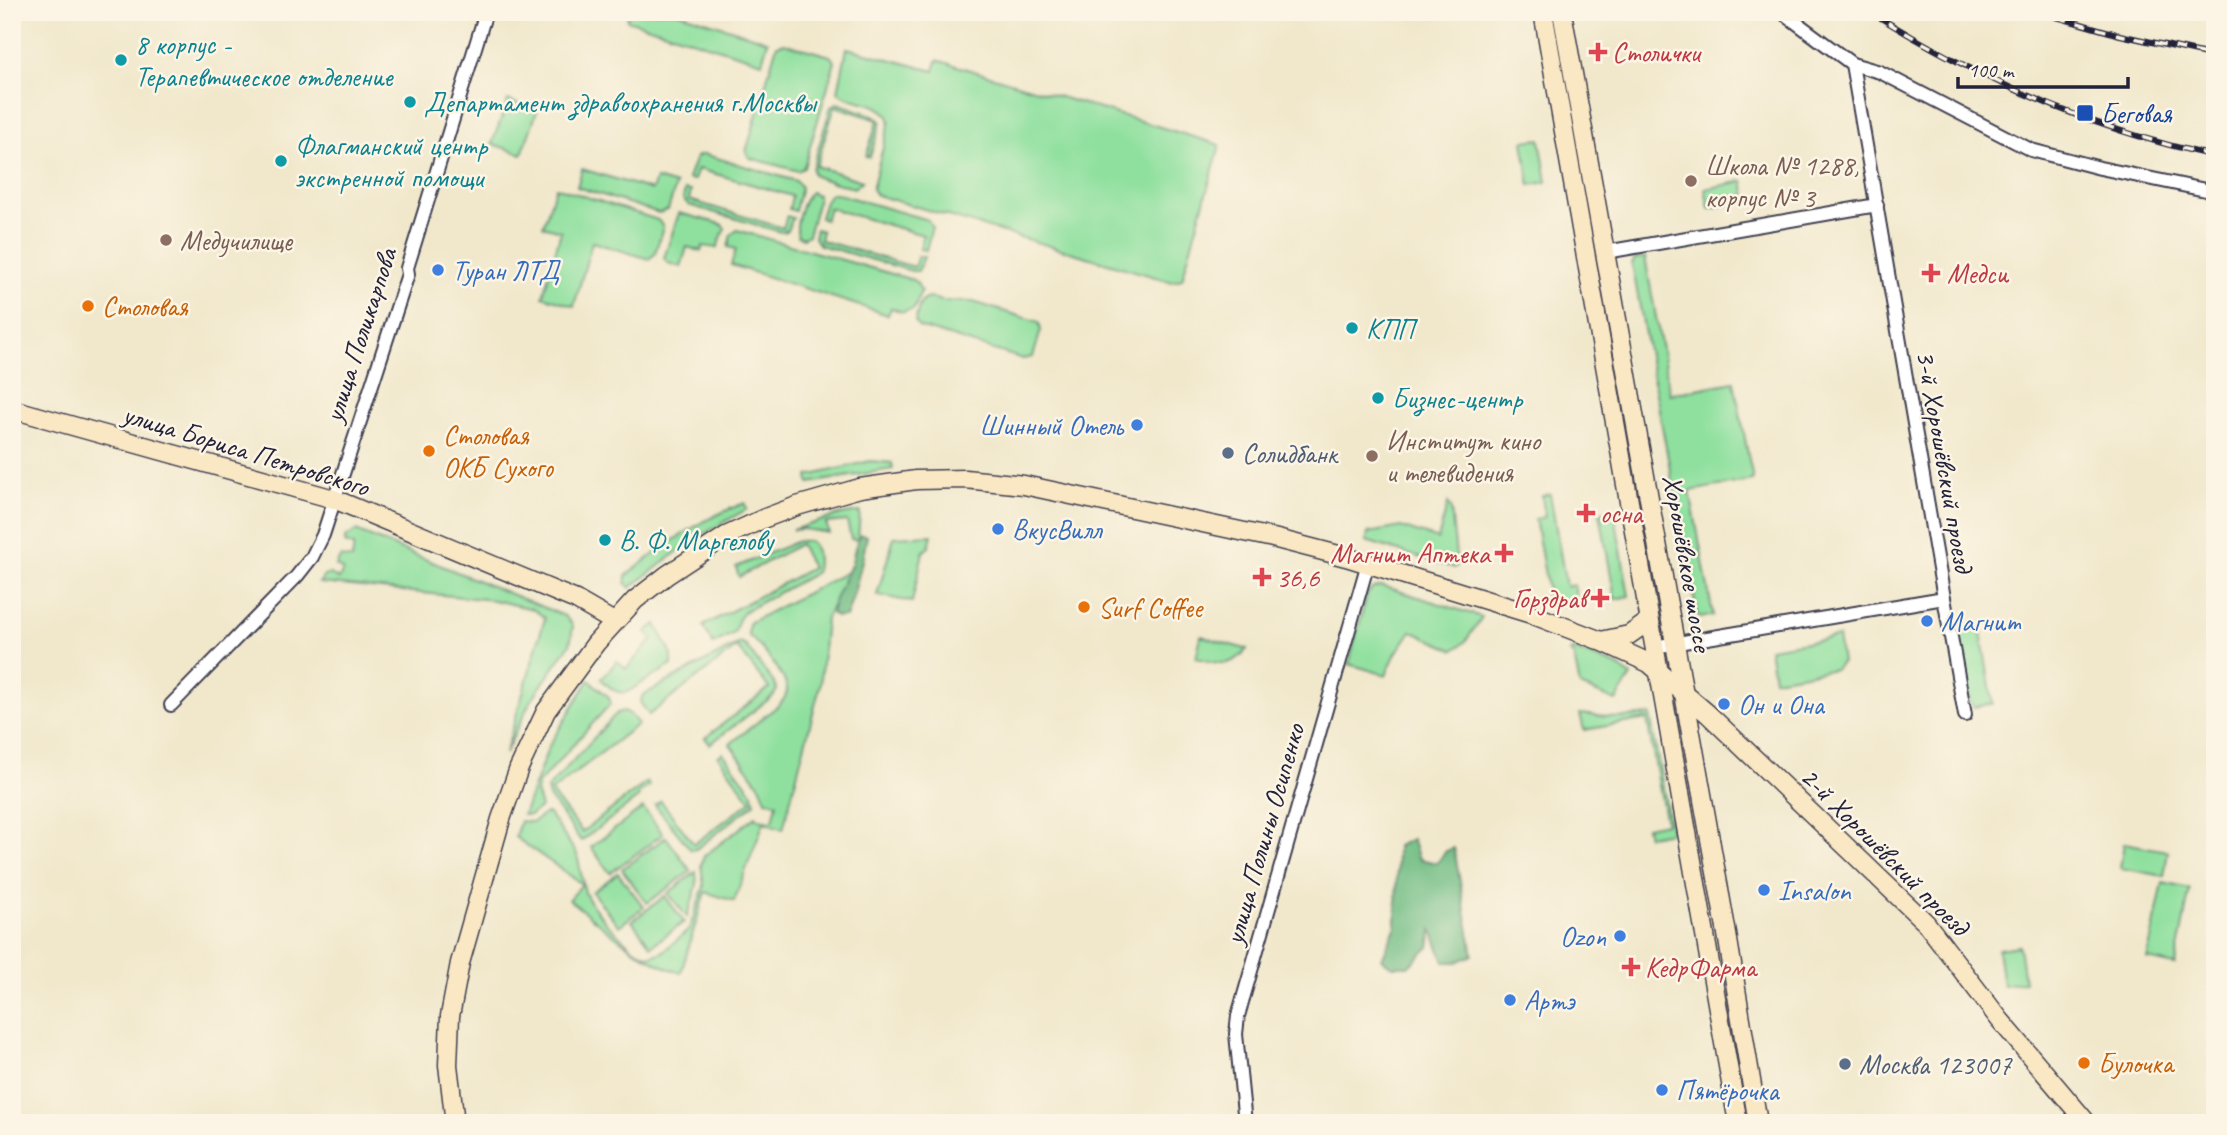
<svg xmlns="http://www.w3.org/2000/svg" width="2227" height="1135" viewBox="0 0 2227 1135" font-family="Caveat,sans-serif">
  <rect width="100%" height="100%" fill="#fcf5e5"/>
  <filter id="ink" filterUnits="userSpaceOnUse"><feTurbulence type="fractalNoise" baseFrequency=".0143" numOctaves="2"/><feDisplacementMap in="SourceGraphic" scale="14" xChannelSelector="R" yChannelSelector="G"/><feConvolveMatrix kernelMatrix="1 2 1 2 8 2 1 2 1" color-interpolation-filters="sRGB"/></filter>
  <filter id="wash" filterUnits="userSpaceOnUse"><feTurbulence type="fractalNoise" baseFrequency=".00686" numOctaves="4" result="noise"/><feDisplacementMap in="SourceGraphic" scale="28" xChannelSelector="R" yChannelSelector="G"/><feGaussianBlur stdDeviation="1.57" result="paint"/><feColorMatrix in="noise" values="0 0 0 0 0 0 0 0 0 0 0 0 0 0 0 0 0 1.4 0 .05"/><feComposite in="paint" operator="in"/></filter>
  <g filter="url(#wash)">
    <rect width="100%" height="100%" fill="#f1e8cc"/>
    <g fill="#8fe09f" stroke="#58816d" stroke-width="2">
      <polygon points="629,12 677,12 768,41 762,62 627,20"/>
      <polygon points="784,43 830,56 835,62 804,167 798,171 750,158 746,152 776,48 777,45"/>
      <path d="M847 48 934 71 937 60 1220 145 1182 279 1172 282 876 195 872 189 890 121C883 99 853 105 838 92Z"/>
      <polygon points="508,100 537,111 522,154 492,144"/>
      <polygon points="837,103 876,116 881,121 870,157 866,156 878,120 835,106 816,166 862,181 854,188 819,178 813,174 812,169 831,107"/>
      <polygon points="1540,139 1547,182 1530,185 1523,141"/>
      <polygon points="703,154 796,181 801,187 795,211 789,209 792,196 698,169 694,180 688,179 696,157"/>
      <polygon points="582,169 652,190 656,179 676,185 668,210 659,213 577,187"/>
      <polygon points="1743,181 1747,201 1709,208 1705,189"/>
      <polygon points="556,187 658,220 663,227 655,254 649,259 592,242 574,306 543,296 561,231 543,226"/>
      <polygon points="685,190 691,191 689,200 783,228 787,216 793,218 787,231 781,232 689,205 683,199"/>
      <path d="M811 192 817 195 818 200 808 235 803 238 798 236C794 226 802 199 811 192Z"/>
      <polygon points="830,194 838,194 928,220 932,227 926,250 920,249 923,235 829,208 825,220 820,218 825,201"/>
      <polygon points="679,213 721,224 725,228 717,248 703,246 701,251 687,247 681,267 668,263 664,258"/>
      <polygon points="816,229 822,231 820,240 914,267 918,256 924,257 918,271 912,271 820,245 814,238"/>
      <polygon points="737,230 913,280 917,283 921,291 914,309 903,312 891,308 888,315 731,265 736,249 728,247 731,235"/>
      <polygon points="1645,257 1670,394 1734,382 1753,480 1690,491 1713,615 1701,618 1697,615 1632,264 1635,259"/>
      <polygon points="931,298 942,301 973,302 1039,322 1041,330 1033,357 1023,359 919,327 915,321 920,304 925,299"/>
      <polygon points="870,461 892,463 893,469 809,483 808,476"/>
      <polygon points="1550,494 1566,586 1574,585 1578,606 1572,607 1545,598 1548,592 1535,519 1545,517 1542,496"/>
      <path d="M745 503 747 509 690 542 630 588 626 583V576C663 546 700 519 745 503Z"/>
      <polygon points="1448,503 1451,508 1457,566 1454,568 1366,541 1368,533 1401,527 1438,539"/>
      <polygon points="1614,510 1629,596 1615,599 1600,513"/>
      <polygon points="860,512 858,540 851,539 847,521 826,523 829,533 803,529 792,530 839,515"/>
      <polygon points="356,531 565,616 573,626 570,644 530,702 505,754 545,618 533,609 493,600 319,583 324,576 330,574 339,579 343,570 336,566 340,557 352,559 354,546 345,543 345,538"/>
      <polygon points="932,535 929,547 923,552 912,602 877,595 894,537"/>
      <path d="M798 541C801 541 808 540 811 542 818 548 818 566 815 573L745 611 739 619 734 633 713 644 703 626 812 568 800 544 739 577 736 567Z"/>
      <path d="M849 571 826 618 820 686 783 829 764 822 734 901 705 892 681 973C638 959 605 927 569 900L582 884 515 837 520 821 533 822 545 814H549L577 854 585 893 590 902 608 925 634 949 649 956 661 953 689 930 704 886 701 865 704 856 756 816 758 819 773 821 777 803 766 800 761 787 730 744 780 704C784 699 787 696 787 689 787 677 758 643 748 635L749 623Z"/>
      <polygon points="1383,586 1482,617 1465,642 1454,650 1411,631 1396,653 1386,675 1349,664 1367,594 1373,588"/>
      <path d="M656 624 672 655V665L627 692C616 695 609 686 601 679L617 661 626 669 653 639 646 632Z"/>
      <polygon points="1980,626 1993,704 1974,707 1970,701 1958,630"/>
      <path d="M1201 636C1217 640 1231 646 1247 649 1230 670 1219 663 1196 658Z"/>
      <polygon points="1838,637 1842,662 1835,669 1774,679 1769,648"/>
      <polygon points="740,643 746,646 774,683 777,690 773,696 710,744 705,738 769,688 737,647 649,715 640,702 643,695"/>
      <polygon points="1573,649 1617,666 1631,676 1616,701 1580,686 1574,657 1570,652"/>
      <polygon points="589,680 608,696 611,703 538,784 536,792 541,807 530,815 523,815 549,746"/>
      <polygon points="624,711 630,714 638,724 551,792 582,832 647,782 649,786 639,793 638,798 581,841 549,797 547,789 617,713"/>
      <polygon points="1580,714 1618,718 1650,715 1671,832 1648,836 1646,827 1666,823 1647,719 1584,730"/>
      <polygon points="723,753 752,792 755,803 696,849 691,850 655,805 661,801 694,844 751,801 718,756"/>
      <polygon points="643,808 663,834 610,873 591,847"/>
      <polygon points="666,837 691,871 647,903 622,869"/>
      <polygon points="2124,843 2168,851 2164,876 2120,868"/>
      <polygon points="696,872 697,885 687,917 668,893"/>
      <polygon points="618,873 644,907 619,926 592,892"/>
      <polygon points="2163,883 2190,889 2175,965 2147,959"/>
      <polygon points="665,896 684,922 651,946 632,921"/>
      <polygon points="2019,946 2024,982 2003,985 1998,949"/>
    </g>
    <g fill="#73be86" stroke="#4a7060" stroke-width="2">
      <path d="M861 535 867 536C862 563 856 590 846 617H836L831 613C835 595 843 583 850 567 855 556 853 545 861 535Z"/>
      <polygon points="1412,839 1419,859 1437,863 1446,851 1454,848 1473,955 1457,962 1444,962 1432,930 1429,947 1409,966 1392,966 1382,959 1396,926 1397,846"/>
    </g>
  </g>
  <g filter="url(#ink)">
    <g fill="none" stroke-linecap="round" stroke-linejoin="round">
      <defs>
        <g id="street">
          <polyline points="1782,12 1852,64 1880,72 2031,150 2100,168 2215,192"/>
          <polyline points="1606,252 1877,205"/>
          <polyline points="1944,598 1965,715"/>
          <polyline points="1654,647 1944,598 1852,64"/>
          <polyline points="171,705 297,576 312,557 323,535 408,274 407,268 486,12"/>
          <polyline points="1245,1123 1236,1034 1238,1016 1368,563"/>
        </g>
        <g id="secondary">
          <polyline points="1543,12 1738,1123"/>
          <polyline points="1562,12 1727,934 1758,1123"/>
          <polyline points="12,409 334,499 576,600 614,622"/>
          <polyline points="1601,641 1629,635 1649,621"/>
          <polyline points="455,1123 448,1065 450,1016 460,963 501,819 519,768 546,711 596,643 635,600 667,575 726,536 765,518 797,506 860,488 916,480 965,479 1024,485 1273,538 1346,557 1531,614 1601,641 1649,663 1708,714 1926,923 2000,1020 2087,1123"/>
        </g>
      </defs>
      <use href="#street" stroke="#414051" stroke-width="16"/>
      <use href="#secondary" stroke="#414051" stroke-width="21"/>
      <use href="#street" stroke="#fff" stroke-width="12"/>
      <use href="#secondary" stroke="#fae7c3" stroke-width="18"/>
      <defs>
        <g id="rail">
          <path d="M1871 12C1976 78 2093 130 2215 156"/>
          <polyline points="2039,12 2120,35 2215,56"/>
        </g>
      </defs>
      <use href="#rail" stroke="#22223b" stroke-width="6"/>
      <use href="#rail" stroke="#fcf5e5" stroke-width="3.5" stroke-dasharray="10" stroke-linecap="butt"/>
    </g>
  </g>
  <g fill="#e0444e" stroke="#fcf5e5" stroke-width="2.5">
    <path d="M1594.5 41.5h7v7h7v7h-7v7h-7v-7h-7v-7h7z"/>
    <path d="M1927.5 262.5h7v7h7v7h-7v7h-7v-7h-7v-7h7z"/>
    <path d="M1582.5 502.5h7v7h7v7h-7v7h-7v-7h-7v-7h7z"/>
    <path d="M1500.5 542.5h7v7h7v7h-7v7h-7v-7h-7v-7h7z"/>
    <path d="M1258.5 566.5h7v7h7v7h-7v7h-7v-7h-7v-7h7z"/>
    <path d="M1596.5 587.5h7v7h7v7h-7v7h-7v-7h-7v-7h7z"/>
    <path d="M1627.5 956.5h7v7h7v7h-7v7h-7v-7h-7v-7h7z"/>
  </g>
  <g fill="#0f9aa8" stroke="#fcf5e5" stroke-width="2.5">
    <circle cx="121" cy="60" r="7"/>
    <circle cx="410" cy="102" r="7"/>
    <circle cx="281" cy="161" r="7"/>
    <circle cx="1352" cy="328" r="7"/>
    <circle cx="1378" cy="398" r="7"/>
    <circle cx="605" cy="540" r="7"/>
  </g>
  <rect fill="#1a4fb4" stroke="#fcf5e5" stroke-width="2.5" x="2076" y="104" width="18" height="18" rx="3.5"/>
  <g fill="#8d6e63" stroke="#fcf5e5" stroke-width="2.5">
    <circle cx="1691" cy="181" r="7"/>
    <circle cx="166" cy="240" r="7"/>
    <circle cx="1372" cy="456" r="7"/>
  </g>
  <g fill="#3f7fe0" stroke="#fcf5e5" stroke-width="2.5">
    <circle cx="438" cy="270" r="7"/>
    <circle cx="1137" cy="425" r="7"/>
    <circle cx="998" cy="529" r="7"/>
    <circle cx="1927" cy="621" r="7"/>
    <circle cx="1724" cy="704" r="7"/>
    <circle cx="1764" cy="890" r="7"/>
    <circle cx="1620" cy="936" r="7"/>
    <circle cx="1510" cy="1000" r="7"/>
    <circle cx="1662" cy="1090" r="7"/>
  </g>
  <g fill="#e8710a" stroke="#fcf5e5" stroke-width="2.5">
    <circle cx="88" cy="306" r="7"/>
    <circle cx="429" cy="451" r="7"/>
    <circle cx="1084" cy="607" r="7"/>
    <circle cx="2084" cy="1063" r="7"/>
  </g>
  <g fill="#5c6f8a" stroke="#fcf5e5" stroke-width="2.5">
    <circle cx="1228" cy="453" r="7"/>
    <circle cx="1845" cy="1064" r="7"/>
  </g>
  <g text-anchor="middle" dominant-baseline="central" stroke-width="5" stroke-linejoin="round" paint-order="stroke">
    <g font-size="28" fill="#0d838f" stroke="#fcf5e5" text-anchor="start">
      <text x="135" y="44">8 корпус -<tspan x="135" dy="32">Терапевтическое отделение</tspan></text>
      <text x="424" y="102">Департамент здравоохранения г.Москвы</text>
      <text x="295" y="145">Флагманский центр<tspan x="295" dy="32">экстренной помощи</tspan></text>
      <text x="1366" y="328">КПП</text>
      <text x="1392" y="398">Бизнес-центр</text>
      <text x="619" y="540">В. Ф. Маргелову</text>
    </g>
    <g font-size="28" fill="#be3a42" stroke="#fcf5e5" text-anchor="start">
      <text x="1612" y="52">Столички</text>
      <text x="1947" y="273">Медси</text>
      <text x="1600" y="513">осна</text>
      <text x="1490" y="553" text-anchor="end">Магнит Аптека</text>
      <text x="1276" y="577">36,6</text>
      <text x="1586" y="598" text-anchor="end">Горздрав</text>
      <text x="1645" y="967">КедрФарма</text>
    </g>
    <g font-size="28" fill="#164399" stroke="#fcf5e5" text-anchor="start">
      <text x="2101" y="113">Беговая</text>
    </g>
    <g font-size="28" fill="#785e54" stroke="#fcf5e5" text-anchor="start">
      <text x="1705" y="165">Школа № 1288,<tspan x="1705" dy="32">корпус № 3</tspan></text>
      <text x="180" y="240">Медучилище</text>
      <text x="1386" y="440">Институт кино<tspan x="1386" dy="32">и телевидения</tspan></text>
    </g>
    <g font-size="28" fill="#366cbe" stroke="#fcf5e5" text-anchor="start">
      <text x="452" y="270">Туран ЛТД</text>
      <text x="1123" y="425" text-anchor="end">Шинный Отель</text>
      <text x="1012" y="529">ВкусВилл</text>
      <text x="1941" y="621">Магнит</text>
      <text x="1738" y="704">Он и Она</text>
      <text x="1778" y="890">Insalon</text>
      <text x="1606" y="936" text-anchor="end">Ozon</text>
      <text x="1524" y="1000">Артэ</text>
      <text x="1676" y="1090">Пятёрочка</text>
    </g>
    <g font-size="28" fill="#c56008" stroke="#fcf5e5" text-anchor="start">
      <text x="102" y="306">Столовая</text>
      <text x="443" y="435">Столовая<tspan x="443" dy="32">ОКБ Сухого</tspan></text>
      <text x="1098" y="607">Surf Coffee</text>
      <text x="2098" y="1063">Булочка</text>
    </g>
    <g font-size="28" fill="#22223b" stroke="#fcf5e5">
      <text transform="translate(360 335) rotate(-72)">улица Поликарпова</text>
      <text transform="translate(246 450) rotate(17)">улица Бориса Петровского</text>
      <text transform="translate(1945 461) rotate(80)">3-й Хорошёвский проезд</text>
      <text transform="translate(1688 563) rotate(80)">Хорошёвское шоссе</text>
      <text transform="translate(1264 834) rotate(-74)">улица Полины Осипенко</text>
      <text transform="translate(1885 851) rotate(45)">2-й Хорошёвский проезд</text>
    </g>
    <g font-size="28" fill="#4e5e75" stroke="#fcf5e5" text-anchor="start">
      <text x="1242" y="453">Солидбанк</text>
      <text x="1859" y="1064">Москва 123007</text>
    </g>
  </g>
  <rect width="2227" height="1135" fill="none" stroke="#fcf5e5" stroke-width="42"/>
  <path d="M1958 77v10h170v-10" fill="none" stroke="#22223b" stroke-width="3.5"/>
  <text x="1968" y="77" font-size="21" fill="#22223b" stroke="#fcf5e5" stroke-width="5" paint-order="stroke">100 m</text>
</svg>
